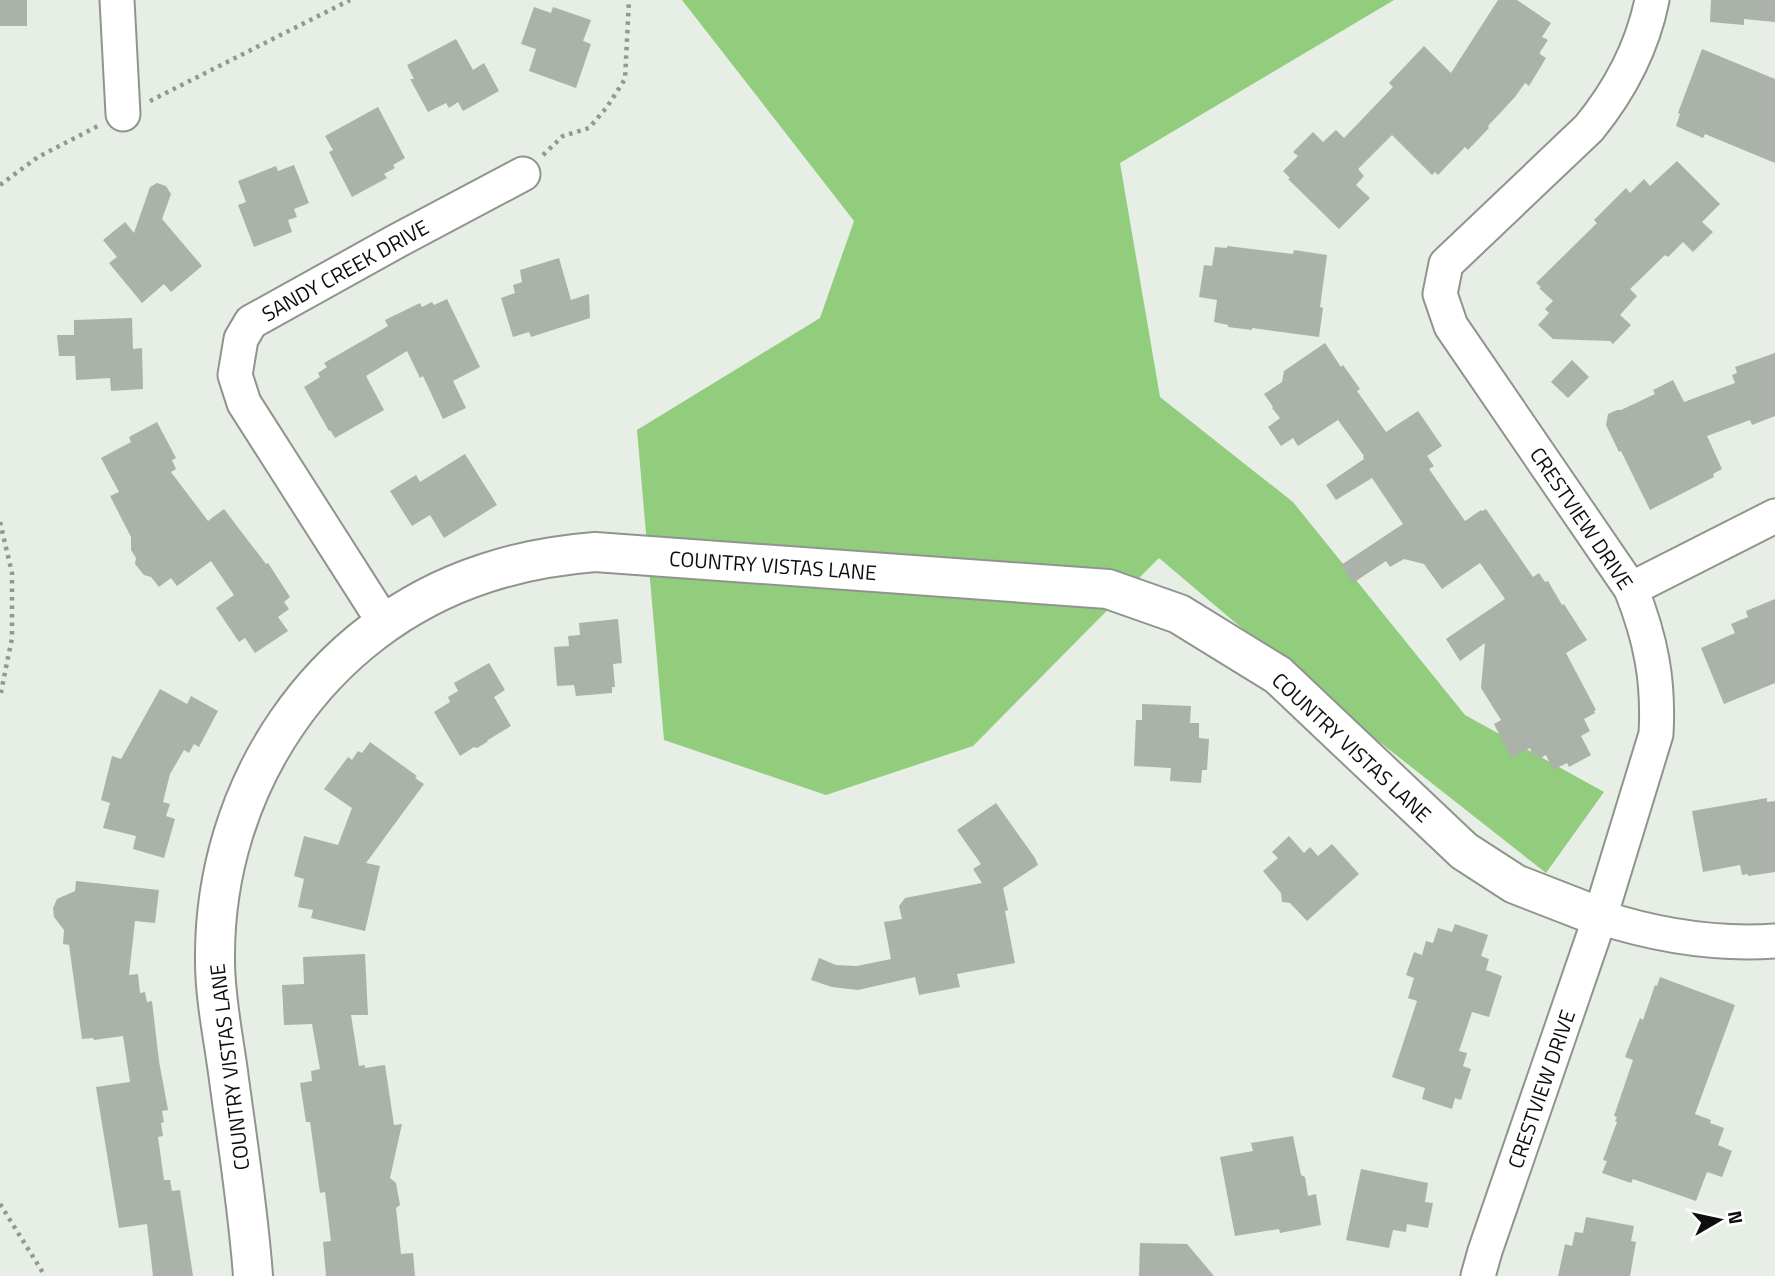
<svg xmlns="http://www.w3.org/2000/svg" width="1775" height="1276" viewBox="0 0 1775 1276" font-family="'Titillium Web',sans-serif">
  <rect width="100%" height="100%" fill="#e7eee5"/>
  <polygon fill="#92cd7d" points="682,0 1394,0 1120,163 1160,397 1293,502 1465,715 1604,792 1546,873 1330,703 1159,558 973,746 826,795 664,740 637,430 820,318 854,221"/>
  <g fill="#abb2a9">
    <rect x="0" y="0" width="27" height="26"/>
    <polygon points="1498,0 1517,0 1551,23 1542,37 1548,40 1540,52 1540,54 1546,58 1529,86 1525,83 1515,97 1488,126 1489,128 1468,150 1465,147 1438,175 1435,172 1432,175 1392,135 1358,169 1364,176 1356,185 1370,198 1339,229 1288,179 1290,178 1283,171 1298,156 1293,152 1313,132 1323,142 1336,130 1344,138 1393,87 1389,83 1424,46 1451,73"/>
    <polygon points="1711,0 1775,0 1775,22 1744,19 1744,25 1710,22"/>
    <polygon points="534,7 551,13 553,7 591,20 583,41 591,44 576,88 529,71 536,49 521,44"/>
    <polygon points="456,39 473,70 484,63 499,91 463,111 458,102 449,108 446,103 428,112 410,79 414,79 407,65"/>
    <polygon points="1702,49 1775,79 1775,163 1705,134 1703,138 1676,126 1680,114 1678,113"/>
    <polygon points="378,107 405,158 393,165 395,168 384,174 387,178 352,197 329,152 333,150 325,136"/>
    <polygon points="1677,161 1720,204 1702,222 1713,232 1693,252 1683,242 1668,257 1665,255 1630,289 1637,296 1620,315 1631,325 1613,344 1610,341 1553,339 1538,325 1549,313 1545,309 1553,301 1539,288 1541,287 1536,283 1597,223 1594,220 1626,188 1630,193 1644,179 1650,186"/>
    <polygon points="294,165 309,203 294,209 297,217 288,220 292,232 254,247 238,205 246,202 238,181 276,166 278,171"/>
    <polygon points="157,183 166,186 171,194 162,219 202,266 171,292 164,284 142,303 109,263 117,257 103,240 125,222 134,233 150,187"/>
    <polygon points="1227,246 1293,254 1294,250 1327,255 1320,307 1323,308 1319,337 1252,328 1252,330 1228,327 1228,325 1214,322 1217,300 1199,297 1204,265 1212,266 1215,247 1227,248"/>
    <polygon points="559,258 571,300 589,294 590,318 531,337 529,332 513,337 501,298 515,293 513,285 522,282 520,270"/>
    <polygon points="447,299 480,367 453,381 466,408 443,419 423,376 420,378 407,351 366,376 384,410 335,438 330,430 329,431 304,387 320,377 318,373 327,367 324,363 388,326 385,320 420,303 422,307 432,302 434,305"/>
    <polygon points="132,318 133,349 142,348 143,389 111,391 110,378 76,380 75,356 59,356 57,335 74,335 74,320"/>
    <polygon points="1325,343 1341,367 1343,365 1360,389 1357,391 1386,432 1418,411 1442,446 1427,456 1434,466 1429,469 1465,521 1481,510 1482,511 1486,509 1533,577 1539,573 1545,582 1548,581 1562,605 1564,604 1587,640 1566,653 1596,710 1594,711 1595,713 1584,719 1590,731 1581,736 1591,755 1569,767 1567,763 1553,770 1546,755 1539,759 1536,754 1533,756 1530,748 1511,758 1494,724 1501,720 1481,688 1485,643 1460,661 1446,639 1505,599 1480,563 1442,589 1424,564 1404,559 1390,567 1386,561 1353,583 1341,565 1403,524 1372,478 1336,500 1326,485 1364,459 1363,457 1364,456 1338,420 1298,446 1293,438 1281,446 1268,427 1280,418 1272,408 1273,407 1264,394 1282,382 1284,371"/>
    <polygon points="1775,353 1775,416 1752,425 1750,420 1707,436 1722,469 1713,474 1714,477 1650,510 1621,451 1619,452 1606,425 1608,414 1617,410 1621,410 1655,394 1653,390 1673,380 1684,402 1735,383 1732,375 1737,373 1735,367"/>
    <polygon points="1572,360 1589,377 1568,398 1551,382"/>
    <polygon points="157,422 176,458 172,460 176,469 171,472 208,521 224,509 266,564 268,563 290,597 284,602 289,609 278,617 288,631 255,653 245,638 239,642 216,608 234,595 211,561 177,586 171,578 159,587 151,577 144,575 135,564 136,558 131,550 131,537 110,496 119,492 101,458 131,442 129,437"/>
    <polygon points="465,454 497,505 444,538 430,515 412,526 390,491 416,475 420,482"/>
    <polygon points="1775,599 1775,683 1724,704 1701,648 1735,633 1731,624 1748,617 1746,611"/>
    <polygon points="618,619 622,663 613,664 615,687 612,687 612,693 576,696 574,685 557,686 554,647 569,646 568,636 580,635 579,623"/>
    <polygon points="489,663 505,690 494,697 511,726 488,740 487,742 477,748 474,747 460,756 434,712 450,702 448,697 458,691 454,683"/>
    <polygon points="160,689 187,704 191,696 218,711 199,747 194,744 189,753 184,750 170,774 163,802 170,804 166,816 175,819 164,858 133,849 136,836 103,828 110,803 101,800 112,756 121,759"/>
    <polygon points="1142,704 1191,706 1190,723 1199,723 1199,738 1209,739 1207,770 1202,770 1201,783 1170,781 1171,768 1134,766 1136,720 1142,720"/>
    <polygon points="370,742 417,776 415,778 424,784 366,863 380,866 365,931 311,918 313,910 298,907 304,879 294,876 304,836 338,845 352,808 324,789 348,757 352,760 358,751 362,753"/>
    <polygon points="1767,798 1767,802 1775,801 1775,872 1748,876 1748,874 1742,875 1740,865 1703,872 1692,811"/>
    <polygon points="996,803 1035,858 1038,865 1003,888 1008,910 1005,911 1015,963 957,974 960,987 919,995 915,977 858,990 832,987 811,980 819,958 836,965 857,966 891,959 884,922 902,919 899,906 905,898 982,883 973,869 981,864 957,830"/>
    <polygon points="1289,836 1304,853 1310,847 1318,856 1332,844 1359,874 1307,921 1290,903 1282,902 1281,893 1263,871 1278,858 1272,852"/>
    <polygon points="76,881 159,890 155,923 135,921 129,975 138,974 140,993 145,992 147,1002 152,1001 159,1061 168,1110 162,1111 164,1122 161,1123 163,1136 158,1137 164,1180 170,1180 172,1191 180,1190 193,1276 153,1276 147,1224 119,1228 96,1087 130,1082 123,1036 94,1040 93,1038 82,1039 69,945 63,944 64,930 54,917 53,908 57,899 75,891"/>
    <polygon points="1455,924 1488,935 1481,956 1489,959 1486,970 1502,976 1489,1017 1472,1012 1459,1051 1467,1053 1463,1066 1471,1069 1461,1100 1455,1098 1452,1109 1422,1099 1425,1088 1392,1077 1417,1001 1408,998 1414,978 1406,975 1414,952 1422,955 1426,941 1433,943 1438,928 1452,932"/>
    <polygon points="365,954 368,1015 351,1015 359,1066 365,1065 365,1068 385,1065 394,1125 402,1124 390,1178 396,1183 400,1205 396,1208 401,1254 413,1253 415,1276 326,1276 323,1242 331,1241 325,1192 320,1193 310,1122 306,1122 300,1083 312,1081 311,1071 320,1069 312,1024 284,1025 282,985 304,984 303,957"/>
    <polygon points="1660,977 1735,1005 1695,1114 1711,1120 1710,1123 1724,1128 1718,1145 1732,1151 1722,1177 1707,1172 1696,1201 1633,1179 1631,1183 1602,1173 1607,1161 1603,1160 1617,1122 1615,1121 1617,1117 1614,1116 1633,1060 1625,1057 1640,1018 1643,1020 1655,985 1657,986"/>
    <polygon points="1293,1136 1301,1175 1305,1177 1308,1196 1316,1194 1321,1225 1280,1233 1279,1229 1235,1236 1220,1157 1253,1151 1251,1143"/>
    <polygon points="1361,1169 1428,1183 1425,1202 1433,1203 1428,1228 1407,1224 1406,1232 1393,1230 1389,1248 1346,1240"/>
    <polygon points="1586,1217 1634,1226 1631,1241 1636,1242 1630,1276 1558,1276 1565,1244 1572,1246 1575,1232 1583,1233"/>
    <polygon points="1140,1243 1187,1244 1214,1276 1139,1276"/>
  </g>
  <g fill="none" stroke-linecap="round" stroke-linejoin="round">
    <defs>
      <g id="street">
        <polyline points="117,0 123,114"/>
        <polyline points="1631,589 1775,516"/>
        <polyline points="385,624 244,403 235,375 241,339 251,322 395,242 523,174"/>
        <path d="M1600 917C1658 936 1714 945 1775 941"/>
        <path d="M1478 1276 1485 1251 1600 917 1656 734C1659 681 1651 639 1631 589L1451 326 1440 294 1446 264 1589 128C1620 90 1642 49 1652 0"/>
      </g>
      <path id="secondary" d="M253 1276C248 1207 237 1140 228 1072 223 1035 215 998 215 961 213 788 319 627 486 573 522 561 558 555 595 552L1108 589 1179 614 1278 675 1464 851 1515 884 1600 917"/>
    </defs>
    <use href="#street" stroke="#8f958d" stroke-width="37"/>
    <use href="#secondary" stroke="#8f958d" stroke-width="42"/>
    <g stroke="#939892" stroke-width="4.5" stroke-dasharray="3.5 5" stroke-linecap="butt">
      <polyline points="150,101 350,0"/>
      <polyline points="543,155 563,136 589,128 607,107 625,79 629,0"/>
      <polyline points="0,185 38,157 98,126"/>
      <polyline points="0,522 12,573 12,638 0,697"/>
      <polyline points="0,1204 45,1276"/>
    </g>
    <use href="#street" stroke="#fff" stroke-width="33"/>
    <use href="#secondary" stroke="#fff" stroke-width="38"/>
  </g>
  <g text-anchor="middle" dominant-baseline="central" stroke-width="5" stroke-linejoin="round" paint-order="stroke">
    <g font-size="21" fill="#0c0e0c" stroke="#fff">
      <text transform="translate(345 270) rotate(-29)">SANDY CREEK DRIVE</text>
      <text transform="translate(1582 518) rotate(56)">CRESTVIEW DRIVE</text>
      <text transform="translate(773 565) rotate(4)">COUNTRY VISTAS LANE</text>
      <text transform="translate(1352 747) rotate(43)">COUNTRY VISTAS LANE</text>
      <text transform="translate(229 1067) rotate(-97)">COUNTRY VISTAS LANE</text>
      <text transform="translate(1541 1089) rotate(-71)">CRESTVIEW DRIVE</text>
    </g>
  </g>
  <g transform="translate(1719 1220) rotate(81)" stroke="#ffffff" stroke-width="5" paint-order="stroke">
  <path d="M0-5L12 26L0 18L-12 26Z" fill="#0c0e0c"/>
  <text y="-10" font-size="19" font-weight="bold" text-anchor="middle" fill="#0c0e0c">N</text>
  </g>
</svg>
